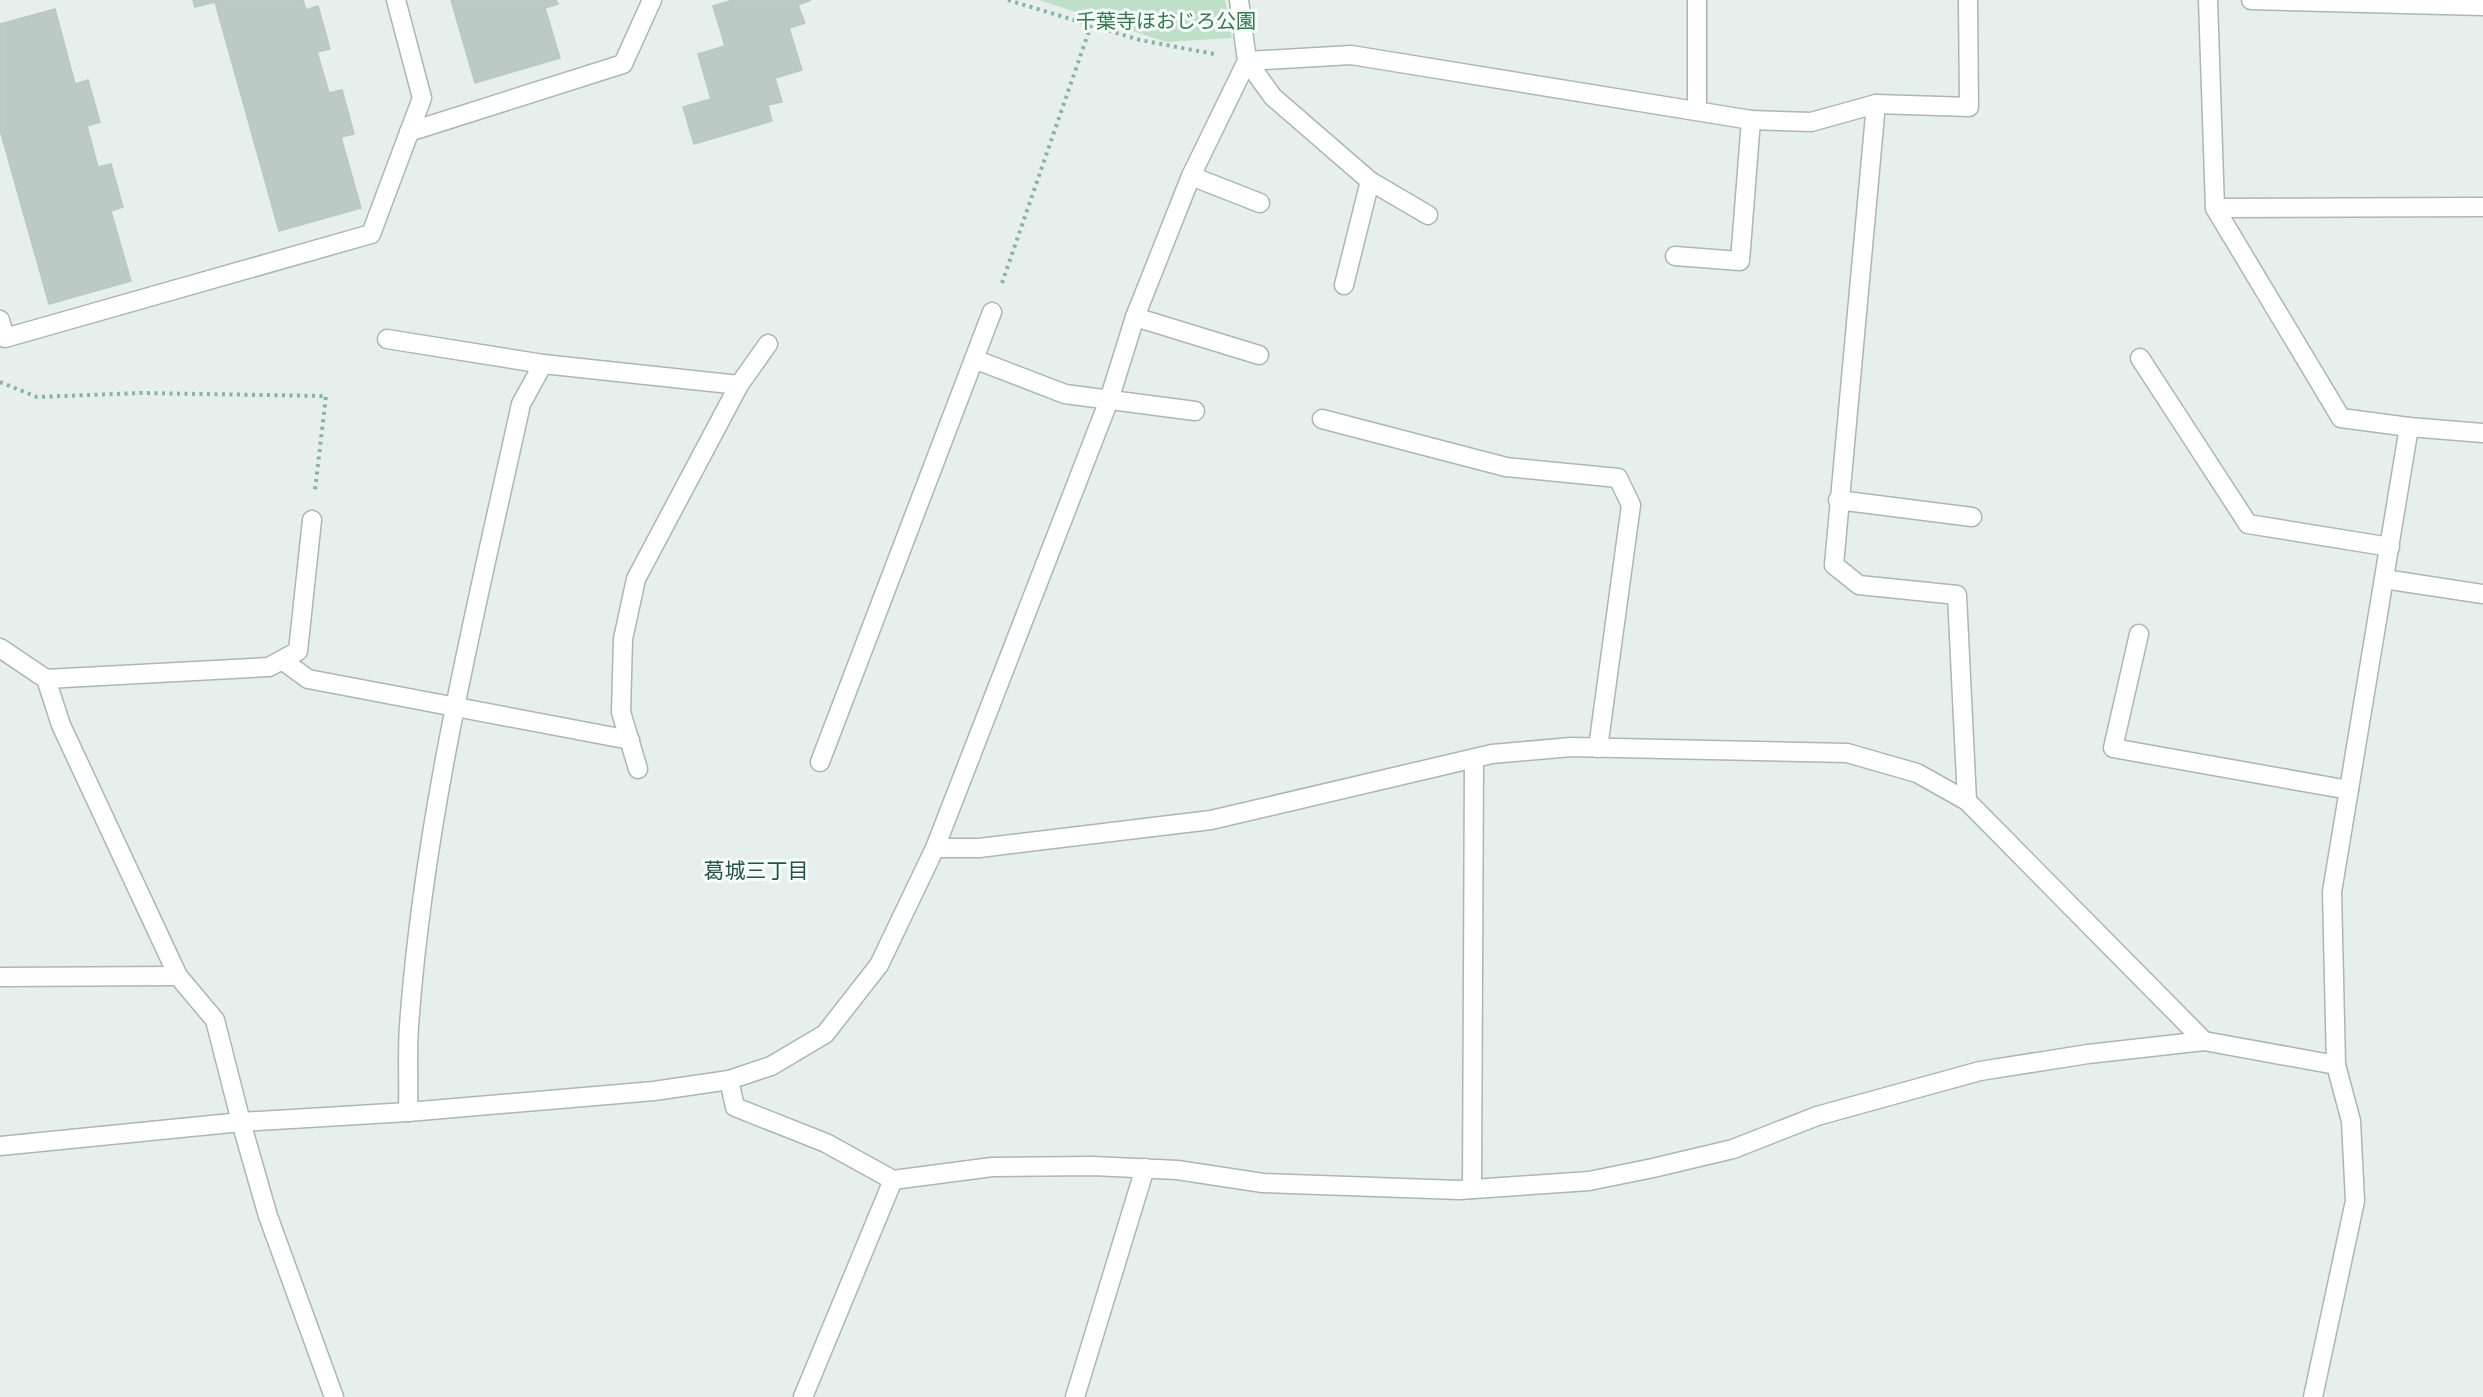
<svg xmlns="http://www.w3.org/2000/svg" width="2483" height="1397" viewBox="0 0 2483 1397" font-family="'Exo 2','Noto Sans JP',sans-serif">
  <rect width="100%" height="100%" fill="#e6efeb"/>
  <polygon fill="#bfe0c8" points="1039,0 1225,0 1232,38 1166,42"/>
  <g fill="#bbcac4" stroke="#b8c9c2" stroke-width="1.5">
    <polygon points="193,0 303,0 306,10 318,6 330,49 317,52 329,93 342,90 354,134 341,137 361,208 279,231 215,2 195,7"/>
    <polygon points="451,0 556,0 558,4 545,8 560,58 475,83"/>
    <polygon points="733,0 811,0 798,5 805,23 789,28 802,70 775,78 782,102 768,105 772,121 694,144 683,107 711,99 698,54 725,46 713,6"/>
    <polygon points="55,9 75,84 88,80 100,122 87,126 98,167 111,164 123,207 111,211 131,281 49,304 0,130 0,24"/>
  </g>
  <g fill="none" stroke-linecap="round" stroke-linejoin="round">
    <defs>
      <g id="service">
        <polyline points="1247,61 1273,97 1370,181 1428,215"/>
        <polyline points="409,132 623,64 652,0"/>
        <polyline points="1191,176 1260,203"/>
        <polyline points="1675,256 1740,261 1751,120"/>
        <polyline points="1344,285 1370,181"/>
        <polyline points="1135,317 1259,355"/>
        <polyline points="0,320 5,338 371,234 422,98 396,0"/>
        <polyline points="2140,358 2248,524 2390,547"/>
        <polyline points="974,359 1065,394 1195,411"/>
        <polyline points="1322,419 1506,467 1618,478 1631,505 1598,748"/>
        <polyline points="1838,500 1972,517"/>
        <polyline points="2384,579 2483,594"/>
        <polyline points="2139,634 2113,748 2349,790"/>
        <polyline points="282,660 308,679 630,740"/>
        <polyline points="820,762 992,312"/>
        <polyline points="638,769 621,712 623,639 636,579 739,385 768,344"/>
        <polyline points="241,1122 268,1216 334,1397"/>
        <polyline points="803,1397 893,1180"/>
      </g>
      <g id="minor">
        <polyline points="2208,0 2215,208 2341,418 2409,427 2483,433"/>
        <polyline points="2251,0 2483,6"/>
        <polyline points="1247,61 1351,55 1751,120 1811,122 1876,104 1969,107 1968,0"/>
        <polyline points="1876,104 1834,565 1859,585 1957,595 1967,801"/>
        <polyline points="1697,109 1697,0"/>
        <polyline points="2215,208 2483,207"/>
        <polyline points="387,339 543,364 739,385"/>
        <polyline points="0,648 46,679 269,667 298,651 312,520"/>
        <polyline points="46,679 61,725 178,976 215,1020 241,1122"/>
        <polyline points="935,848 979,848 1211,820 1492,754 1571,747 1847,753 1917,773 1967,801 2204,1041"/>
        <polyline points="0,977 178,976"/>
        <polyline points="729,1080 735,1107 826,1143 893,1180 992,1167 1093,1166 1177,1170 1263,1183 1459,1190 1589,1181 1653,1168 1733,1149 1817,1116 1980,1071 2088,1054 2204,1041 2336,1065"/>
        <path d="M408 1112C409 1084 407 1054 409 1026 424 816 476 609 521 404L543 364"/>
        <polyline points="0,1146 241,1122 408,1112 654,1091 729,1080 771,1066 825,1034 879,965 935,848 1109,400 1135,317 1191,176 1247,61 1239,0"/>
        <polyline points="1472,1189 1474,759"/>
        <polyline points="1075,1397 1145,1168"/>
        <polyline points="2313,1397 2355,1201 2351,1121 2336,1065 2332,892 2409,427"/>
      </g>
    </defs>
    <use href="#service" stroke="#a8b8b2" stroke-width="21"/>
    <use href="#minor" stroke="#a8b8b2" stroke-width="21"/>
    <g stroke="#86b3a5" stroke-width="4" stroke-dasharray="3 4.5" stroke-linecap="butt">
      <polyline points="1008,0 1140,40 1214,54"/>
      <polyline points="1002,283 1091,25"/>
      <polyline points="0,382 37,397 140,393 326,396 315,490"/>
    </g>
    <use href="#service" stroke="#fff" stroke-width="18"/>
    <use href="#minor" stroke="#fff" stroke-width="18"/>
  </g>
  <g text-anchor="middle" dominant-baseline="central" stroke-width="6" stroke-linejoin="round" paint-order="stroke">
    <g font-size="20" fill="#2d7a4b" stroke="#f7fbf9">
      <text x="1166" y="20">千葉寺ほおじろ公園</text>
    </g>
    <g font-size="21" fill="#1f5548" stroke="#f7fbf9">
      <text x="756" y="869">葛城三丁目</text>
    </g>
  </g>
</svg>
